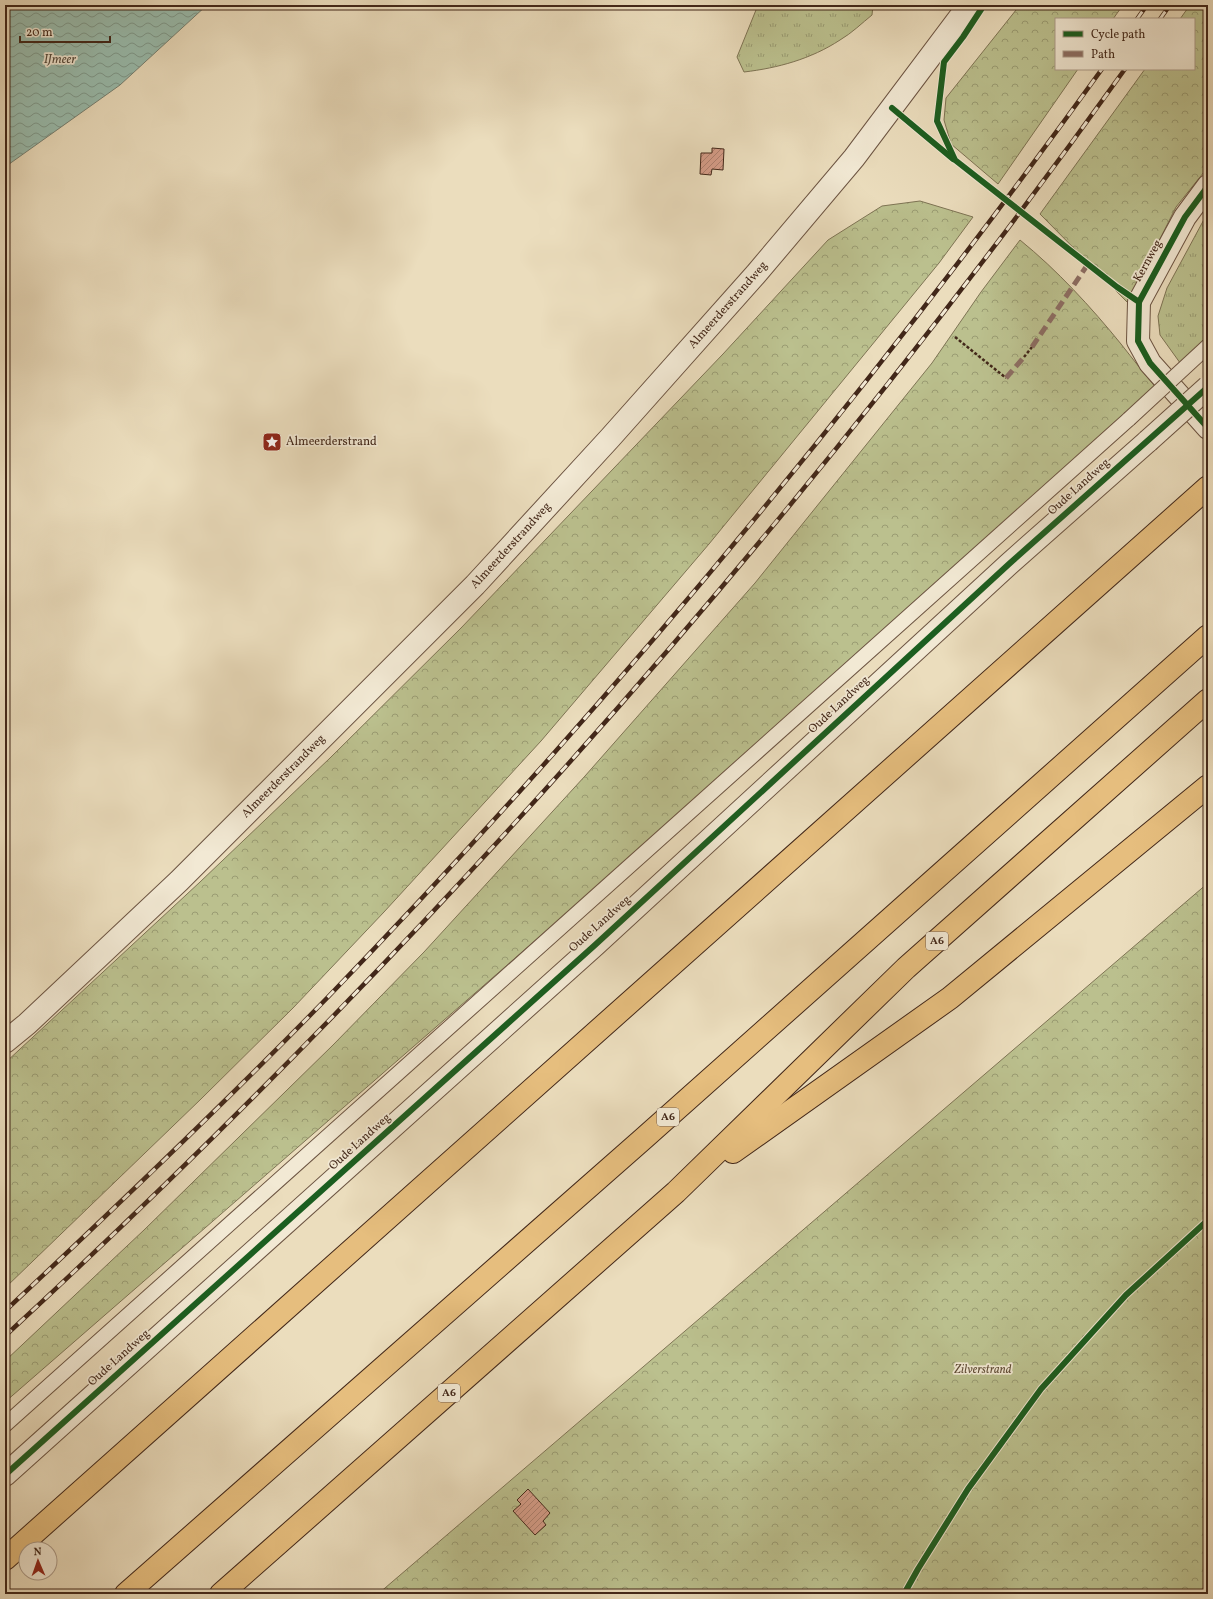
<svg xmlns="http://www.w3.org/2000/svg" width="1213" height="1599" viewBox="0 0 1213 1599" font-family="Vollkorn,serif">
  <defs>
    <pattern id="grass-tufts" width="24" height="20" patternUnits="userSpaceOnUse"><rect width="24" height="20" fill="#bbc08e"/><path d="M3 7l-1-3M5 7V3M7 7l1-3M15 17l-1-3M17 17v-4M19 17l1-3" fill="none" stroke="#9a9c73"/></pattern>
    <pattern id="forest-crowns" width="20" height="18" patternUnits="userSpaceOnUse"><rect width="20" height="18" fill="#bbc08e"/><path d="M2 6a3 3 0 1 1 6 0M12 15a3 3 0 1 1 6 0" fill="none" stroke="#9a9c73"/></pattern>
    <pattern id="water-waves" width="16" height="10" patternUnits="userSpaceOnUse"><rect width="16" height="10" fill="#99bcad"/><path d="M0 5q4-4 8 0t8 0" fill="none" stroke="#7e998c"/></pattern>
    <pattern id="building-hatch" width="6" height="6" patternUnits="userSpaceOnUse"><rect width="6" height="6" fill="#d69d89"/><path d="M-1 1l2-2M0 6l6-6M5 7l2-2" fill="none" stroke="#af806f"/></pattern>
  </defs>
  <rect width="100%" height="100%" fill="#ebddbd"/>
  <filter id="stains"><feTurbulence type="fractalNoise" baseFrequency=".005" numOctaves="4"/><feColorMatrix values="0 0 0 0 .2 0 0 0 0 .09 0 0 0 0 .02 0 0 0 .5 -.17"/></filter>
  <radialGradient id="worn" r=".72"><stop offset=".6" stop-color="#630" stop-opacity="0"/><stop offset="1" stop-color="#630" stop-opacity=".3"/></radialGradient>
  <g fill="url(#grass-tufts)" stroke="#7e7454">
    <path d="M758 5H873L872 15C862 23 852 33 840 40 811 59 778 68 744 72L737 57Z"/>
    <polygon points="1208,212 1208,345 1183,367 1160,335 1158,316 1167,288"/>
  </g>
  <g fill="url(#forest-crowns)" stroke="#7e7454">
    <polygon points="1020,5 1123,5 1113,19 1056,19 1056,69 1078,69 998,184 951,144 944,120 946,98"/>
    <polygon points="1190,5 1208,5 1208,167 1176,207 1128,303 1040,214 1145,69 1194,69 1194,19 1180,19"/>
    <polygon points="920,201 973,217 939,263 709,544 541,741 384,912 293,1008 201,1099 5,1288 5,1063 200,882 330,758 461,628 723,354 828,240 882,206"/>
    <path d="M1020 240C1057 270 1091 307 1121 344 1133 359 1145 375 1158 390L644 846 5 1402V1361L144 1230 333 1045 424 952 585 776 755 583 932 363 981 292Z"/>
    <polygon points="1208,883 1208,1594 378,1594"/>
  </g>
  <polygon fill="url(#water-waves)" stroke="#768072" points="5,5 207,5 120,85 5,167"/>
  <g fill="url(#building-hatch)" stroke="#422719">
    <polygon points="712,148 724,149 723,170 712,169 711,175 700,174 701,153 712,153"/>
    <polygon points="528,1489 550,1513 543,1521 546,1525 535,1535 513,1511 521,1504 517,1500"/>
  </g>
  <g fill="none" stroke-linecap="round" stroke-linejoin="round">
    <defs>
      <polyline id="service" points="5,1425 1129,419"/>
      <g id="minor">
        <polyline points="1208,186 1185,217 1139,302 1138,341 1150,363 1208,428"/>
        <path id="s1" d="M5 1042 27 1024 179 881 475 585 610 438 756 274 854 158 969 5"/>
        <polyline points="5,1475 595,945 1009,564 1148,441"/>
      </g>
      <g id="motorway">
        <polyline points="733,1152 950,998 1208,786"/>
        <polyline points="5,1559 1208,487"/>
        <polyline points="126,1594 643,1139 1208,636"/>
        <polyline points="221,1594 676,1192 906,968 1208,700"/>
      </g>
    </defs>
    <use href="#service" stroke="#6c5442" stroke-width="16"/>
    <use href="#minor" stroke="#6c5442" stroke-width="24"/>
    <use href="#motorway" stroke="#422719" stroke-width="24"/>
    <g stroke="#422719" stroke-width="2.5" stroke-dasharray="3 2" stroke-linecap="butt">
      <polyline points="955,337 1006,378"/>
      <polyline points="1024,357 1032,347"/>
    </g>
    <use href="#service" stroke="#f2e9d4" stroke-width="14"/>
    <use href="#minor" stroke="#f2e9d4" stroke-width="22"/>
    <use href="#motorway" stroke="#e6be7e" stroke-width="22"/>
    <defs>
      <g id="rail">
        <polyline points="1137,19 1147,5"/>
        <polyline points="1160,19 1170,5"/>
        <path d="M5 1311C115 1208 223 1105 328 997 608 707 866 396 1102 69"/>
        <path d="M5 1336C420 953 796 528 1125 69"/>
      </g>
    </defs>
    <use href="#rail" stroke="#422719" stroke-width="4.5"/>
    <use href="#rail" stroke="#f2e9d4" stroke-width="3" stroke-dasharray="9" stroke-linecap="butt"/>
    <defs>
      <polyline id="service-bridge" points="1129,419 1208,346"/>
      <polyline id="minor-bridge" points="1148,441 1208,387"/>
    </defs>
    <use href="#service-bridge" stroke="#6c5442" stroke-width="16" stroke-linecap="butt"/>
    <use href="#minor-bridge" stroke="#6c5442" stroke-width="24" stroke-linecap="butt"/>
    <use href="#service-bridge" stroke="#f2e9d4" stroke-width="14"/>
    <use href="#minor-bridge" stroke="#f2e9d4" stroke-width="22"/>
    <g stroke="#8d6e63" stroke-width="5" stroke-dasharray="10 5" stroke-linecap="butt">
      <polyline points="1032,347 1088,264"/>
      <polyline points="1006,378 1024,357"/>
    </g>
    <defs>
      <g id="cycleway">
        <polyline points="984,5 963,37 944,62 937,121 955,160 1117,287 1139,302"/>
        <polyline points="892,108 953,159"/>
        <polyline points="1208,186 1185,217 1139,302 1138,341 1150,363 1208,428"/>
        <polyline points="5,1475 595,945 1009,564 1208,387"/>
        <polyline points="904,1594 918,1569 968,1489 1041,1389 1126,1295 1208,1220"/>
      </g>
    </defs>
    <use href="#cycleway" stroke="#f2e9d4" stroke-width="8"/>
    <use href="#cycleway" stroke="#1b5e20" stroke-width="6"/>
  </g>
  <defs>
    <symbol id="sight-square" viewBox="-11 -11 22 22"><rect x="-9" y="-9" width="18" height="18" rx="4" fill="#8f2418" stroke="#f2e9d4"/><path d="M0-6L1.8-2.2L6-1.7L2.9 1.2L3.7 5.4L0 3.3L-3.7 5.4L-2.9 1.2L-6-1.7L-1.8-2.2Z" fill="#fff"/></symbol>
  </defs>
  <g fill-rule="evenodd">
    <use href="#sight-square" x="261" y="431" width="22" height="22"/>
  </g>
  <g text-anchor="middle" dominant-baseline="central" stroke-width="3.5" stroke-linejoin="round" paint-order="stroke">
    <g fill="#f2e9d4" stroke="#776151" stroke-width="1">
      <rect x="926" y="932" width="22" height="18" rx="3"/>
      <rect x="657" y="1108" width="22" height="18" rx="3"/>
      <rect x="438" y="1384" width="22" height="18" rx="3"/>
    </g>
    <g font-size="11" font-weight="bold" fill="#422719">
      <text x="937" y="941">A6</text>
      <text x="668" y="1117">A6</text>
      <text x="449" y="1393">A6</text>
    </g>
    <g font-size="12" fill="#422719" stroke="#f2e9d4">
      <text transform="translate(1148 261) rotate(-61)">Kernweg</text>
      <text stroke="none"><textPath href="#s1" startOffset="1033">Almeerderstrandweg</textPath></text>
      <text transform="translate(1079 487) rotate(-42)">Oude Landweg</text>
      <text stroke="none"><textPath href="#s1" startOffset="709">Almeerderstrandweg</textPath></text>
      <text transform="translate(839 705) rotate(-43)">Oude Landweg</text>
      <text stroke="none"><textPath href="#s1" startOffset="385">Almeerderstrandweg</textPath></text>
      <text transform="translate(600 924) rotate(-42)">Oude Landweg</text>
      <text transform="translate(360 1142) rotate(-42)">Oude Landweg</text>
      <text transform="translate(119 1358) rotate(-42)">Oude Landweg</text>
    </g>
    <g font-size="12" fill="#422719" stroke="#f2e9d4" text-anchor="start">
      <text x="286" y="442">Almeerderstrand</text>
    </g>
    <g font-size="12" font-style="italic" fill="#604d36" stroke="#f2e9d4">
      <text x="983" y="1370">Zilverstrand</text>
    </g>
    <g font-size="13" font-style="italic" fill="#584c3e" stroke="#f2e9d4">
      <text x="60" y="60">IJmeer</text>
    </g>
  </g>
  <rect width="1213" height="1599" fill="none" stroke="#ebddbd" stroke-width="20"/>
  <rect x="6" y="6" width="1201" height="1587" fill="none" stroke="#422719" stroke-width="2"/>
  <rect x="10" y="10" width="1193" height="1579" fill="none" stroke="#422719"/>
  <rect x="1055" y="18" width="140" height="52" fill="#f2e9d4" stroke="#ac9b89"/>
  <rect x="1063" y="31" width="20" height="6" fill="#1b5e20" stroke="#ac9b89"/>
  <text x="1091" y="38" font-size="12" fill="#422719">Cycle path</text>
  <rect x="1063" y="51" width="20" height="6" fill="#8d6e63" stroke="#ac9b89"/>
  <text x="1091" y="58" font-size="12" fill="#422719">Path</text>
  <g transform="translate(38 1561) rotate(358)"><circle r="19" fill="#f2e9d4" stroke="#ac9b89"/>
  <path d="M0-3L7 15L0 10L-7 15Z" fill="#8f2418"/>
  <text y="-6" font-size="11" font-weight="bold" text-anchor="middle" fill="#422719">N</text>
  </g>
  <path d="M20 36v6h90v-6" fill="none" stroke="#422719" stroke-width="2"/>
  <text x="26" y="36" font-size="12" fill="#422719" stroke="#f2e9d4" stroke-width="3" paint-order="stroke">20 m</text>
  <rect width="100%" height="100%" filter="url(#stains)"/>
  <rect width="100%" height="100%" fill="url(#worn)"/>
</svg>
